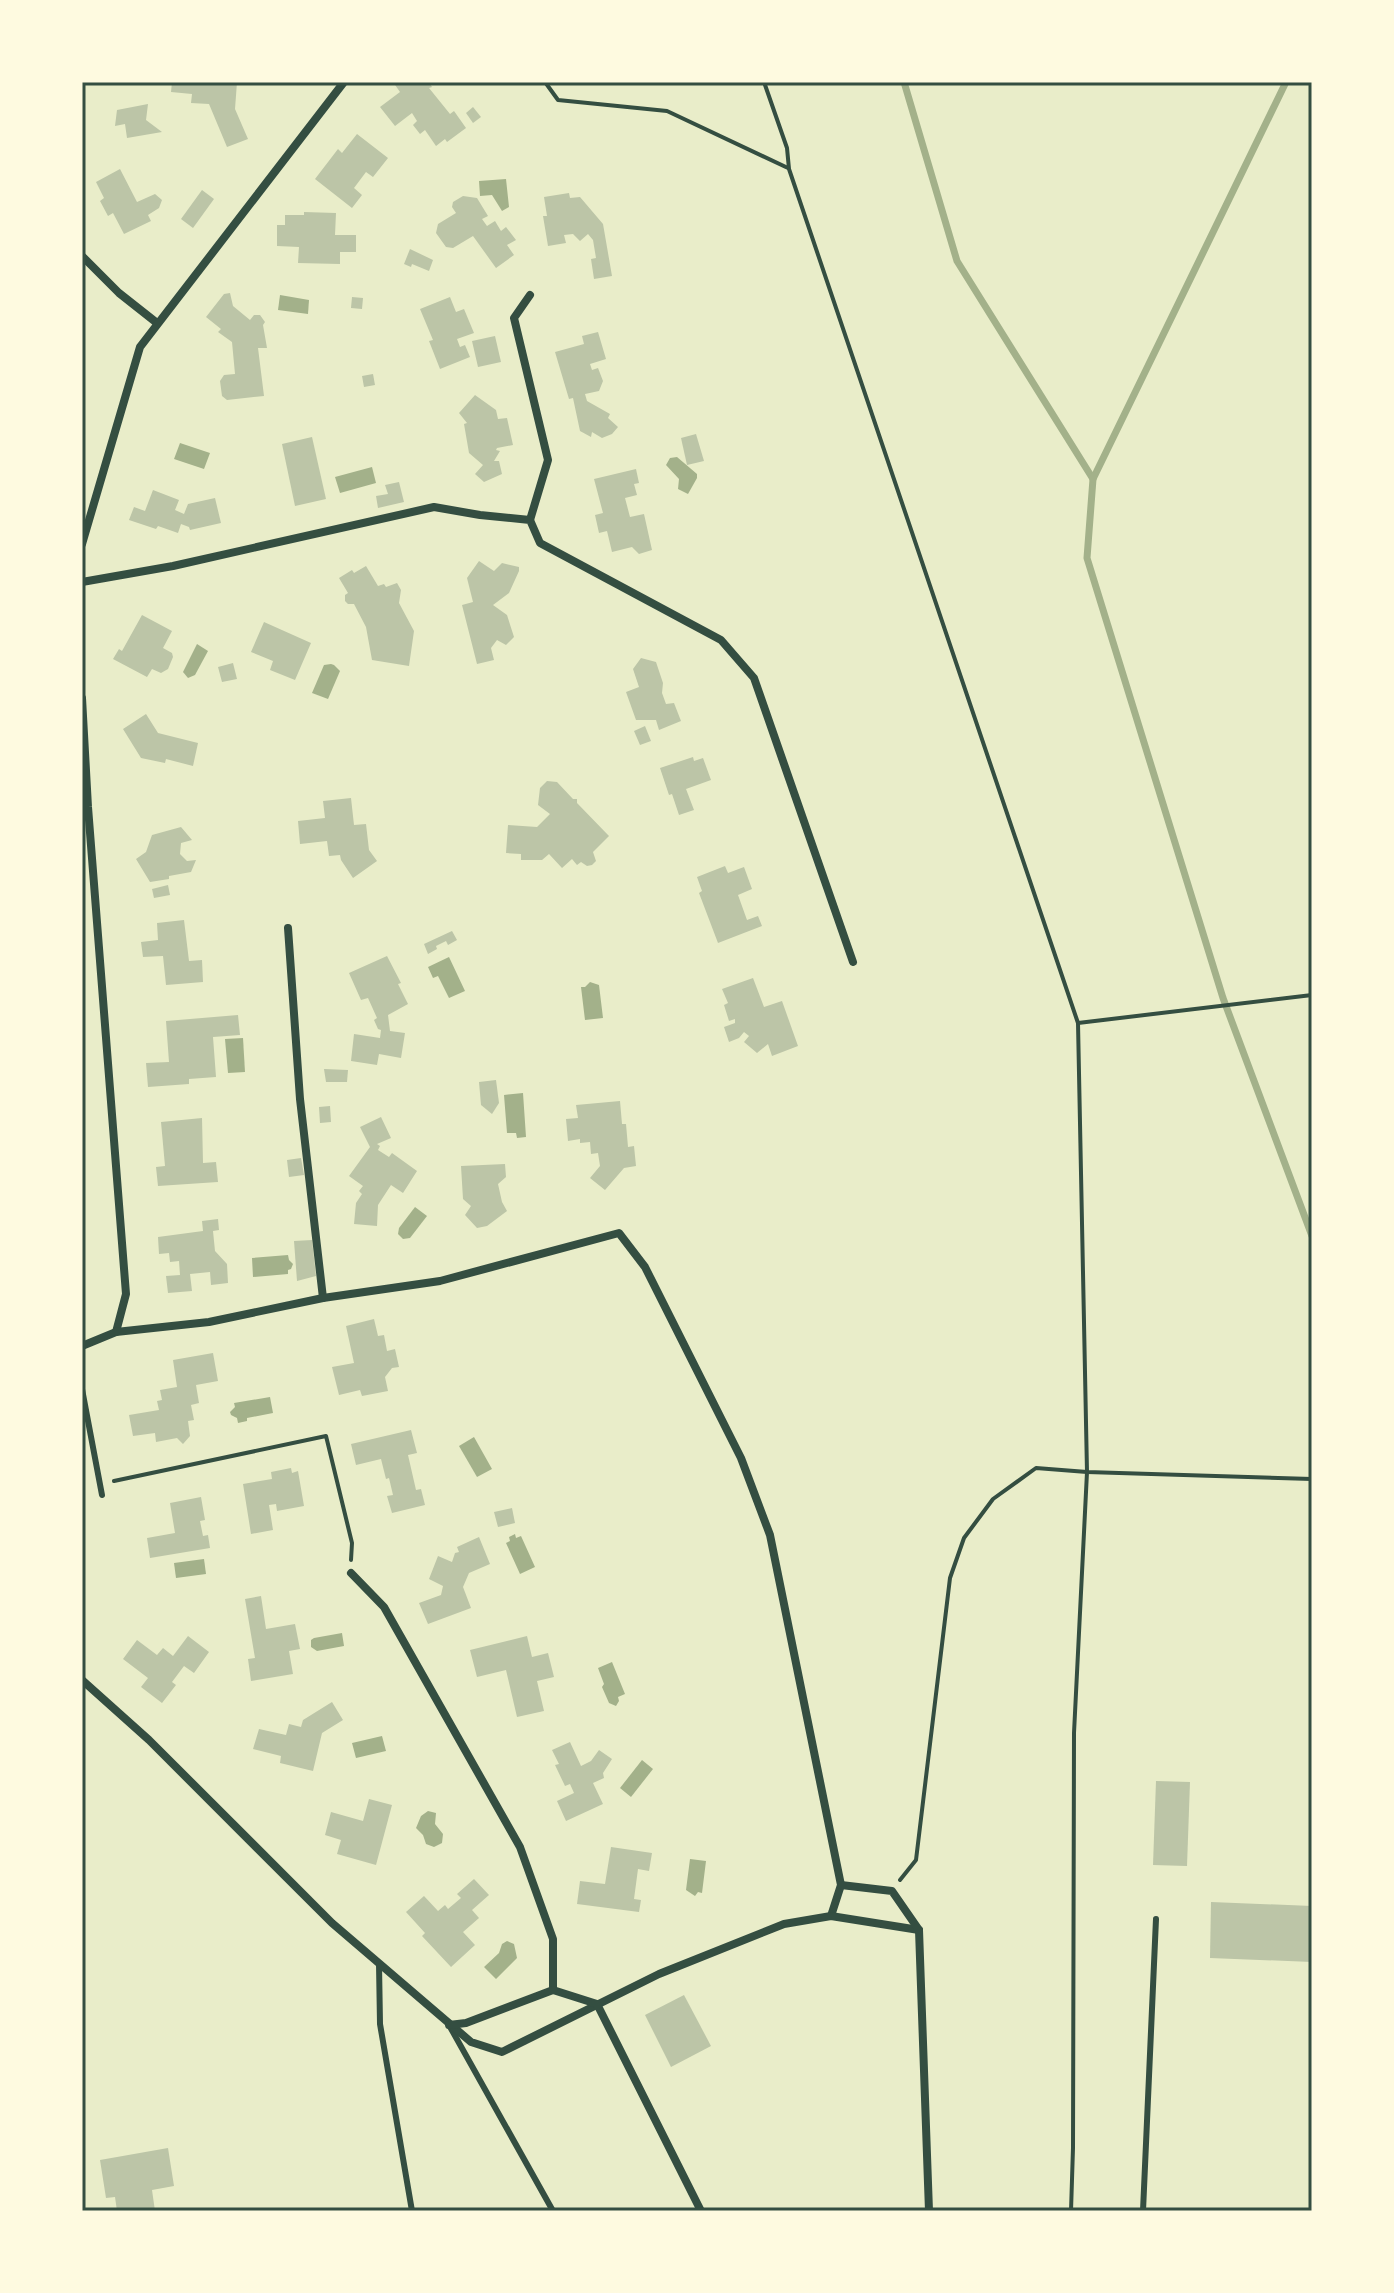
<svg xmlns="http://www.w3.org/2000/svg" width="1394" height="2293" viewBox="0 0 1394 2293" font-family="Commissioner,sans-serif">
  <rect width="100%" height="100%" fill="#e9edc9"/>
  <g fill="#a3b18a">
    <polygon points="506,179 509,207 502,211 492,195 480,196 479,181"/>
    <polygon points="280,295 309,300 308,314 278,310"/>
    <polygon points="180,443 210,453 204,469 174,459"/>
    <polygon points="677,457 697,474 697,478 688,494 678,489 679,479 666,465 670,458"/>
    <polygon points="372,467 376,483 340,493 335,477"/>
    <polygon points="197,644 208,651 195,675 188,678 183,672"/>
    <polygon points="331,664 334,665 340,671 328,699 312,693 324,665"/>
    <polygon points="449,957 465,991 449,998 438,976 433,978 428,967"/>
    <polygon points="590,982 599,985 603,1018 585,1020 581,987 585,987"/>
    <polygon points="243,1038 245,1072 228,1073 225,1039"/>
    <polygon points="523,1093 526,1137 517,1138 516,1133 507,1133 504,1095"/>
    <polygon points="415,1207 427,1216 410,1238 403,1239 398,1234 399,1228"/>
    <polygon points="288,1255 289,1260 293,1264 291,1269 288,1270 288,1274 253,1277 252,1258"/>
    <polygon points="270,1397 273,1413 247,1418 247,1421 238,1423 237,1418 231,1415 230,1412 235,1407 234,1403"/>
    <polygon points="474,1437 492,1469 477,1477 459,1446"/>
    <polygon points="515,1534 516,1538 521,1536 535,1567 520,1574 506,1543 510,1541 509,1537"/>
    <polygon points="204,1559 206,1574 176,1578 174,1563"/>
    <polygon points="342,1633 344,1646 317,1651 311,1647 311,1640 314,1638"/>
    <polygon points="612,1662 625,1694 618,1697 619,1701 616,1706 609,1703 602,1687 604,1684 598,1668"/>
    <polygon points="382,1736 386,1751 356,1758 352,1743"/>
    <polygon points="642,1760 653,1769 631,1797 620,1788"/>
    <polygon points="428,1811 436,1813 435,1824 443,1834 442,1843 434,1847 426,1844 423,1835 416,1828 421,1816"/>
    <polygon points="690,1859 706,1861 702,1893 698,1892 695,1896 686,1890"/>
    <polygon points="507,1941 514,1944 517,1958 496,1979 484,1967 499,1953 502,1944"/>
  </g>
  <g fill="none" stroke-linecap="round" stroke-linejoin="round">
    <g stroke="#a3b18a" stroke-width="7">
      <polyline points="904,82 957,261 1093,479 1087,558 1223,998 1312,1236"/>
      <polyline points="1093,479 1286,82"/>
    </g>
  </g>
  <g fill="#bcc5a7">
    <polygon points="172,82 237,82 235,109 248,139 227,147 209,104 191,103 192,94 171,92"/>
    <polygon points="393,82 429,82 432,87 429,88 450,114 454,111 466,128 447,142 445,139 436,146 425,130 420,134 413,125 417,121 412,113 395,126 380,107 400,92"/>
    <polygon points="148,104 146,120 162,132 127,138 125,124 115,126 117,110"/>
    <polygon points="473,107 481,117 473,123 466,113"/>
    <polygon points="357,134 388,158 373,177 366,172 354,188 362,195 352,208 315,179 338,149 342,153"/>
    <polygon points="120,169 137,202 155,194 162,200 159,208 148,215 151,221 124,234 113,213 108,216 100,201 104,198 96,182"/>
    <polygon points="202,190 214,199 193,228 181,219"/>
    <polygon points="569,193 570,198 580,197 603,224 612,276 594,279 591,259 596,258 593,240 588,234 580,241 573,234 564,235 566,243 548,246 543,216 547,216 544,197"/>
    <polygon points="463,196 477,198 488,216 482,219 487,226 495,221 501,231 506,227 516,240 507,245 514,255 496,268 473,236 453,248 446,247 436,233 438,224 456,213 452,207 453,202"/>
    <polygon points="304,212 336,213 335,235 356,235 356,252 340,252 340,264 298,263 299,247 277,246 277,225 285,225 285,215 304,215"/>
    <polygon points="410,249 433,260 429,271 412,264 411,267 404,264"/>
    <polygon points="230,293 233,306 250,320 254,315 260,315 265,322 263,325 267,348 258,348 264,396 227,400 222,396 220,381 224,375 235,374 232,342 218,332 221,329 206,317 224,294"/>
    <polygon points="352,297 363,298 362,309 351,308"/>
    <polygon points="450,297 456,312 464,309 474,333 457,339 460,347 465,345 470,357 440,369 429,341 433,340 420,309"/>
    <polygon points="598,332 606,359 590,364 592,370 598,368 603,381 599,391 585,394 587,401 610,414 608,418 618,427 612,434 602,438 592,432 591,437 580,431 573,398 569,399 555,352 584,344 582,336"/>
    <polygon points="495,336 501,362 478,367 472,341"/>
    <polygon points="373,374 375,385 364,387 362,376"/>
    <polygon points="475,395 496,410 498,419 507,418 513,445 497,448 496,450 500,451 494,461 499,461 502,474 484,482 475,474 483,465 469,453 464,424 467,423 459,413"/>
    <polygon points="696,434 704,461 687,465 681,438"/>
    <polygon points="312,437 326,499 295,506 282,444"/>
    <polygon points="636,469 639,483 634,484 637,495 625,498 630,517 644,514 652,550 639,554 632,547 612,552 607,531 599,533 595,515 603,513 594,479"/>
    <polygon points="399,482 404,502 378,508 376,496 388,494 385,485"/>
    <polygon points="153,490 179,500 175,510 184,514 188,504 215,498 221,523 190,530 189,527 181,524 178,533 158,526 156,529 129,520 134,507 145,511"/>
    <polygon points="479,561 494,571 502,563 519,567 519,571 509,593 493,605 507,615 514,637 506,645 497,640 491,648 494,660 477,664 462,605 473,602 467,578"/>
    <polygon points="366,566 378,586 384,584 386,587 397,583 401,590 399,603 414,631 409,666 372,660 366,627 354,604 348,604 345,601 345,595 348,593 339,578 352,570 354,573"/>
    <polygon points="142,615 172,631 163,648 172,653 173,657 168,669 161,673 152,669 147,677 113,659 119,649 122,651"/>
    <polygon points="264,622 311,643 295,680 270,670 273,661 251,652"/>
    <polygon points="641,658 656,662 663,683 662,693 666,704 674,703 681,721 659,730 656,720 636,720 626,692 639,687 633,669"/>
    <polygon points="233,663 237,679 222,682 218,667"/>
    <polygon points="146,714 158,733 198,743 193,766 166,759 165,763 141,758 123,729"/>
    <polygon points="645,726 651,741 640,745 634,731"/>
    <polygon points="693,757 694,761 703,758 711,780 686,789 694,810 679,815 672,794 669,795 660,768"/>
    <polygon points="547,781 557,782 573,799 577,799 577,803 609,836 593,852 596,861 592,865 587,866 581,862 577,865 572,859 562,868 549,854 542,860 521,860 521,854 506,853 508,825 537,827 550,814 538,805 540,788"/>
    <polygon points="351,798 354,825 366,824 369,850 377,861 353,878 341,860 340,855 329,856 327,841 300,844 298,821 325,818 323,801"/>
    <polygon points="181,827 192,840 181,843 180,854 187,861 196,860 191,872 169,876 169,879 150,882 136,859 146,852 152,835"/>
    <polygon points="725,866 728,873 744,867 752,889 738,895 747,920 758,916 762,926 718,943 699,893 702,891 697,877"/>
    <polygon points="168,885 170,895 154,898 152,889"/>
    <polygon points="184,920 189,961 202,960 203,982 166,985 163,956 143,957 141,942 158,940 157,923"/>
    <polygon points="452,931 457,940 448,945 446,941 436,946 437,949 428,954 424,944"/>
    <polygon points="387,956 401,983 398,984 408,1004 388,1015 390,1031 405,1033 401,1058 379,1054 377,1065 351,1061 354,1034 380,1038 381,1030 378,1029 374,1020 377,1018 368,998 361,1000 349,973"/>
    <polygon points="753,978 764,1007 782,1001 798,1046 772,1056 768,1044 757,1053 744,1042 749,1036 744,1032 739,1038 729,1042 724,1027 735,1023 735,1019 729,1021 724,1005 728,1003 722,989"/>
    <polygon points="238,1015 240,1035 213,1037 216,1077 189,1079 189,1084 148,1087 146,1063 169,1062 166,1021"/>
    <polygon points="324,1069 348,1070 347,1082 326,1082"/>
    <polygon points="496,1080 499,1103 492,1114 481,1105 479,1082"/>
    <polygon points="620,1101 622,1124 626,1124 628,1147 634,1146 636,1166 624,1168 605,1190 590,1178 600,1166 598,1153 591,1154 590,1142 580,1143 580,1139 568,1141 566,1119 578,1118 576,1105"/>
    <polygon points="330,1106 331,1122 320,1123 319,1107"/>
    <polygon points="381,1117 391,1138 377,1144 380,1146 378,1150 389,1157 392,1153 417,1171 403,1193 391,1185 378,1205 377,1226 354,1224 356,1203 362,1194 359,1191 363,1186 349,1176 370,1147 360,1127"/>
    <polygon points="202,1118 203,1163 216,1162 218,1182 158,1186 156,1167 165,1166 161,1122"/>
    <polygon points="301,1158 304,1175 289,1177 287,1160"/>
    <polygon points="505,1164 506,1177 498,1184 502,1202 507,1211 487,1226 477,1228 465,1215 471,1206 463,1199 461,1166"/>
    <polygon points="218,1219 219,1230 213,1231 215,1251 227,1264 228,1283 211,1285 210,1272 190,1274 192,1291 168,1293 166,1276 180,1275 179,1261 170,1262 169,1253 159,1254 158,1237 203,1231 202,1221"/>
    <polygon points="312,1240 316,1276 297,1281 294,1241"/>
    <polygon points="374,1319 378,1336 384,1335 387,1351 395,1349 399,1367 392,1368 385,1377 388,1391 362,1396 360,1390 339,1395 332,1367 354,1363 346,1326"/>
    <polygon points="213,1353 218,1381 196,1385 199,1403 191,1405 194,1420 188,1421 190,1436 183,1444 177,1438 156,1442 155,1433 133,1436 129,1415 159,1410 157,1401 162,1400 160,1390 177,1387 173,1360"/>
    <polygon points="411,1430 417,1453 408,1455 416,1490 421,1489 425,1505 392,1513 387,1496 393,1495 389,1478 386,1479 381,1459 356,1465 351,1444"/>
    <polygon points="291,1468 292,1473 298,1471 304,1506 277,1511 276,1504 269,1505 273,1530 251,1534 243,1484 272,1479 271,1472"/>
    <polygon points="201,1497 205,1520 200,1521 203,1536 208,1535 210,1548 150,1558 147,1538 175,1533 170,1503"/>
    <polygon points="512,1508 515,1523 498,1527 494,1512"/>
    <polygon points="479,1537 490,1564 469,1573 463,1587 471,1608 428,1624 419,1603 441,1595 443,1586 429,1579 438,1556 452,1562 455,1553 459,1552 457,1547"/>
    <polygon points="261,1596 266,1629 295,1624 300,1649 289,1651 293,1674 251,1681 248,1659 255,1658 245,1599"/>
    <polygon points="188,1636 209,1652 194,1673 184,1666 172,1682 176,1685 162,1703 141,1687 148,1678 123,1659 137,1640 157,1655 163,1648 173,1656"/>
    <polygon points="527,1636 532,1657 548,1653 554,1677 537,1681 544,1711 517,1717 506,1670 477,1677 470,1650"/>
    <polygon points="332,1702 343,1720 322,1733 313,1771 280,1763 281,1756 253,1749 259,1729 286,1735 289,1724 301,1727 303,1720"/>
    <polygon points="570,1742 581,1766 591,1761 599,1750 612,1759 603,1773 604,1778 593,1783 603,1804 566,1821 557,1801 574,1793 570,1784 565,1786 555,1765 559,1764 552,1750"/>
    <polygon points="1156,1781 1190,1782 1187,1866 1153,1865"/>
    <polygon points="369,1799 392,1805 376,1865 337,1854 341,1840 325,1835 331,1812 363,1821"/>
    <polygon points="611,1847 652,1853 649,1871 638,1869 634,1899 641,1900 639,1912 577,1904 580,1881 605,1884"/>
    <polygon points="474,1879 489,1895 472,1910 479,1918 463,1932 475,1945 451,1967 422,1936 425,1933 406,1912 424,1896 438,1911 445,1905 448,1909 461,1898 457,1894"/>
    <polygon points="1211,1902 1312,1906 1312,1962 1210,1958"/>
    <polygon points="684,1995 711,2046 671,2067 645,2015"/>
    <polygon points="168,2148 174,2186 152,2190 155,2211 117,2211 115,2197 106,2198 100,2160"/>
  </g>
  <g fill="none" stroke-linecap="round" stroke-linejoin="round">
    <g stroke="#344e41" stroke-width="4">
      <polyline points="545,82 558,100 667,111 788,168"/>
      <polyline points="764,82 787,148 789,169 1078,1023 1087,1472 1074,1733 1073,2148 1071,2211"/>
      <polyline points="1078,1023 1312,995"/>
      <polyline points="114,1481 326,1436 352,1543 351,1560"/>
      <polyline points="900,1880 916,1860 950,1578 964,1538 993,1499 1036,1468 1087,1472 1312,1479"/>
    </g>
    <g stroke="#344e41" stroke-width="6">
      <polyline points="82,1389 102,1495"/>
      <polyline points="379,1964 380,2024 412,2211"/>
      <polyline points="449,2025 553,2211"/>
      <polyline points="1143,2211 1156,1919"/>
    </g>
    <g stroke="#344e41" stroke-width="8">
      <polyline points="82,256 119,293 157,323"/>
      <polyline points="530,520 548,460 514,318 530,295"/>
      <polyline points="82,544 140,347 344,82"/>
      <polyline points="82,582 173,566 434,507 480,515 530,520 540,543 721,640 754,678 853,962"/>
      <polyline points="82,698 88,807 126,1294 116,1332"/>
      <polyline points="288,928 300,1099 323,1298"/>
      <polyline points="82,1346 116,1332 209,1322 323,1298 440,1281 619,1233 645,1267 741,1458 770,1535 841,1885 831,1916"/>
      <polyline points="351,1573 384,1607 520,1847 553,1939 553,1990"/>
      <polyline points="82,1680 149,1740 332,1923 471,2042 502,2052 659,1974 784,1924 831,1916 919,1930"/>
      <polyline points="841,1885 892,1891 919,1930 929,2211"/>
      <polyline points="553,1990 597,2004 701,2211"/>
      <polyline points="449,2025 466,2023 553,1990"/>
    </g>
  </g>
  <rect width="1394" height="2293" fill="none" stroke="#fefae0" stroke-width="168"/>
  <rect x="84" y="84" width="1226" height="2125" fill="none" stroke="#344e41" stroke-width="3"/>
</svg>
